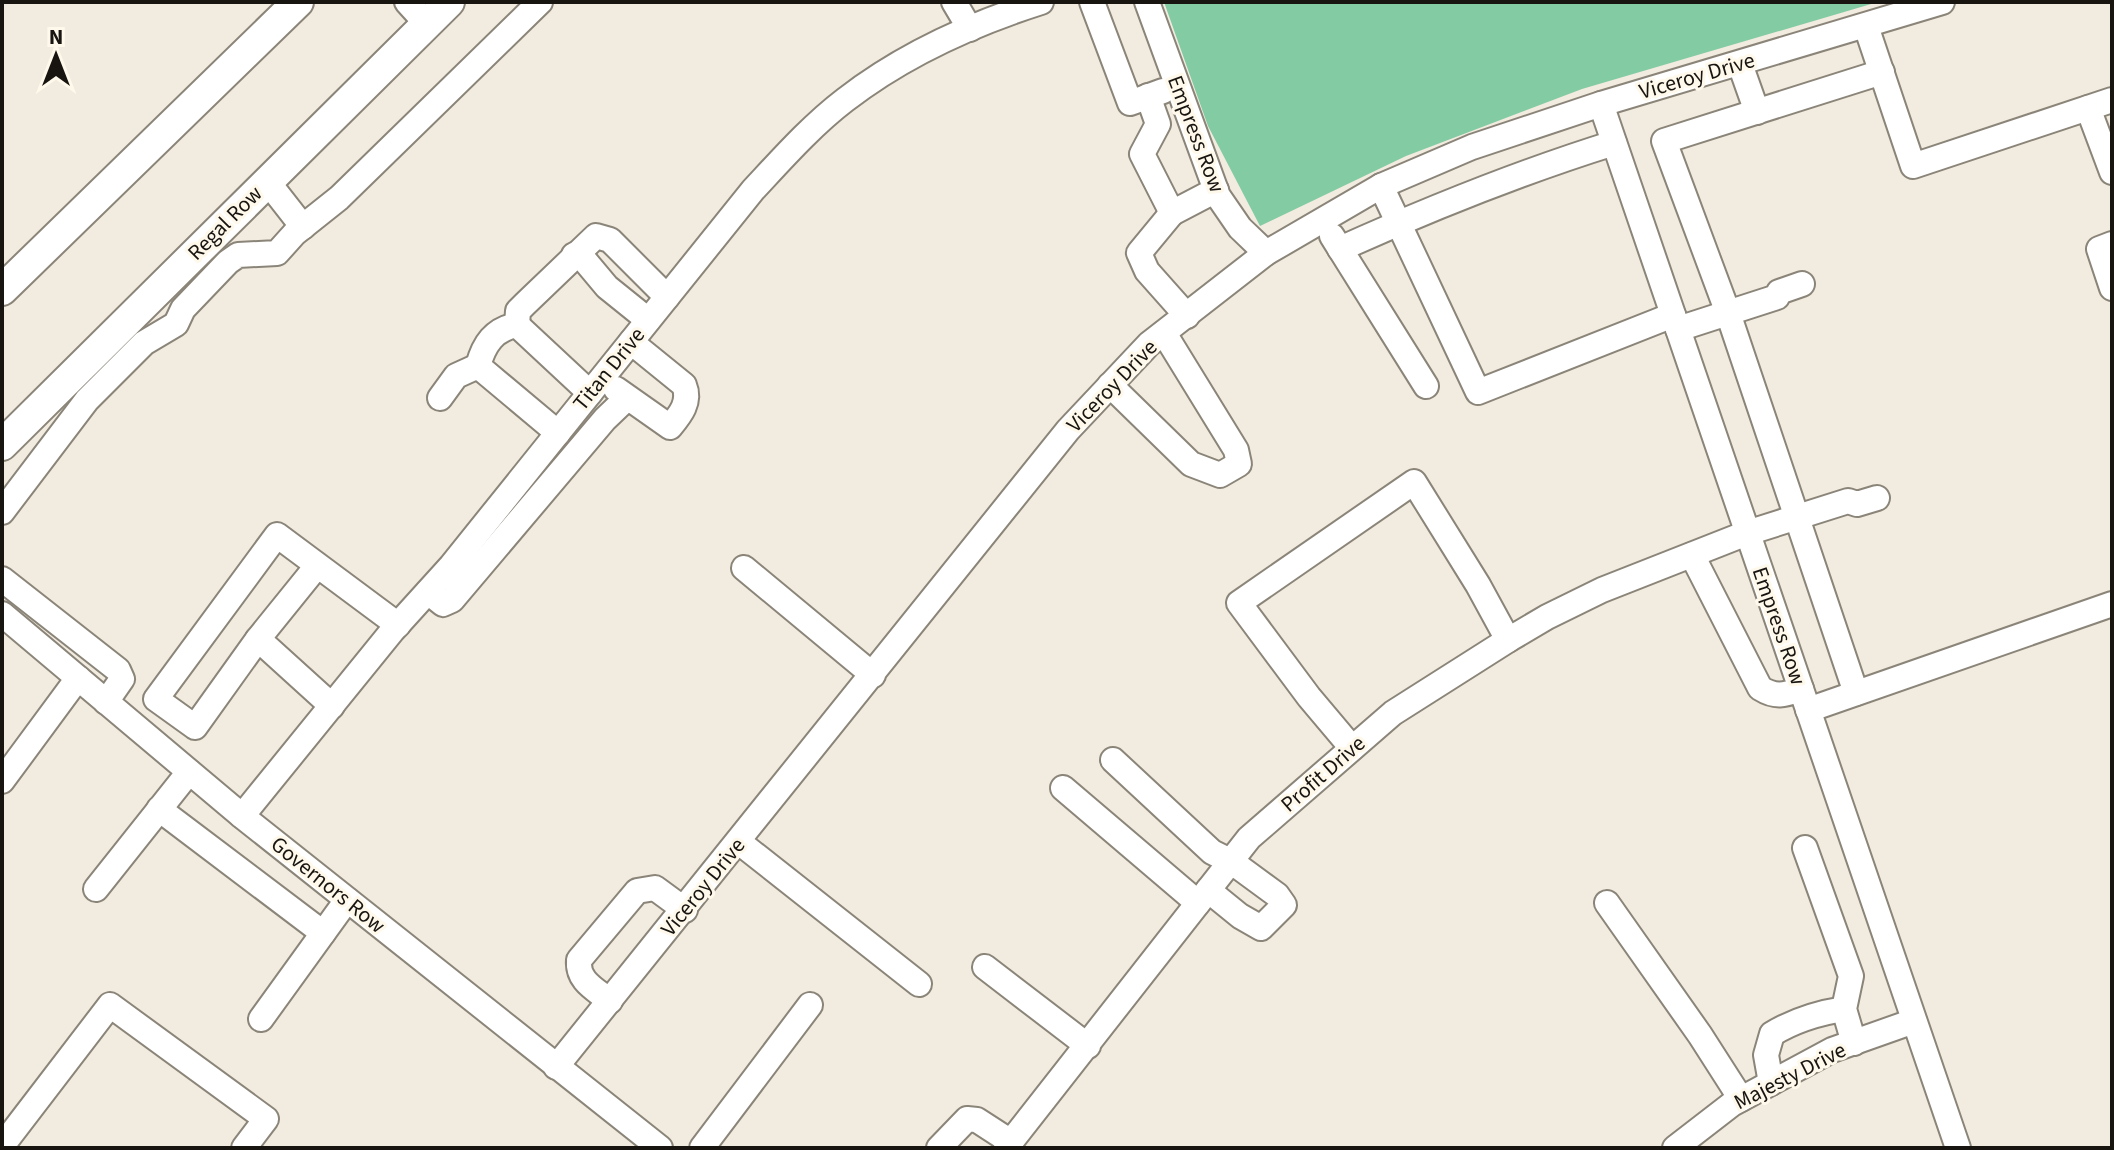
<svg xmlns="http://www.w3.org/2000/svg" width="2114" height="1150" viewBox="0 0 2114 1150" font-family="'Source Sans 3',sans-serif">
  <rect width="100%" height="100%" fill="#f2ebdf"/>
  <polygon fill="#83cba3" points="1164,2 1878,2 1582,89 1406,156 1260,226 1208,126"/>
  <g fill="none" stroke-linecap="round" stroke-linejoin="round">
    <defs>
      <g id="minor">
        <polyline points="407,2 427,24"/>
        <polyline points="954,2 970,29"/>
        <polyline points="1092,2 1130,103 1163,91"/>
        <polyline points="1147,2 1218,196 1240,228 1266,253"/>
        <polyline points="1866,26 1913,166 2112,100"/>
        <polyline points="1740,64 1757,112"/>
        <polyline points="1148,96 1158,124 1142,154 1172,213 1216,190"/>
        <polyline points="1601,104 1958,1148"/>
        <polyline points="2088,108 2112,172"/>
        <polyline points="267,181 303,227"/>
        <polyline points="1381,186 1478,392 1673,315"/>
        <polyline points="1172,213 1139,253 1147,271 1187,316"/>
        <polyline points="1332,236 1426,386"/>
        <polyline points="2112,244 2099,249 2112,288"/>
        <path d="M1340 249C1429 209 1521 172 1614 143"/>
        <polyline points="574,255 581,256 607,287 648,320"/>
        <polyline points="517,325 518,311 525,304 596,236 610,240 667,297"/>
        <polyline points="517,325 590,393"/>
        <polyline points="1678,329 1777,297 1779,292 1802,284"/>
        <polyline points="478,366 558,433"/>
        <path d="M478 366C484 344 494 329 517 325"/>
        <polyline points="1110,385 1191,464 1220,475 1239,464 1236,450 1164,333"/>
        <path d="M616 389 670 427C680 415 691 402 684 385L631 342"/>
        <polyline points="440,398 456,376 478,366"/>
        <polyline points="2,512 87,400 144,343 176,324 183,309 228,262 238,255 277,253 295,233 339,198 540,2"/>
        <path d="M1692 555 1760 688C1776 698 1784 695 1801 689"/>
        <polyline points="317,566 258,639 195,727 156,699 277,535 398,625"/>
        <polyline points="744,568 873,675"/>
        <polyline points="2,579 118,670 122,679 106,702"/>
        <polyline points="428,592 443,604 452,600 605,419 627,398"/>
        <polyline points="2,614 242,816 660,1148"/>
        <polyline points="258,639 332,706"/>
        <polyline points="1856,693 1728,313 1664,141 1882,72"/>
        <polyline points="1808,710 2112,604"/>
        <polyline points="1352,748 1309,697 1239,603 1414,482 1478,585 1508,640"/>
        <polyline points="1113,760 1212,852 1232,862 1277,895 1284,905 1261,928 1240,916 1208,890"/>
        <polyline points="2,781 78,678"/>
        <polyline points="1063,788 1198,903"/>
        <polyline points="159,809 323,933"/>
        <path d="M242 816 393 630 451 566 753 190C782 159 811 126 845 100 903 55 972 24 1041 2"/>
        <polyline points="739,842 919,984"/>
        <polyline points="1805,848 1851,976 1844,1009 1854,1043"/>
        <polyline points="96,889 189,772"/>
        <polyline points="1607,903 1700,1035 1741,1099"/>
        <polyline points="985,967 1088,1046"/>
        <path d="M610 1001C595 989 577 981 579 960L637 891 655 888 685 910"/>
        <polyline points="261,1019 347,900"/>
        <polyline points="556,1067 1068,430 1149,344 1266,253 1381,186 1472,147 1601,104 1942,2"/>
        <path d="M1771 1083 1766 1055 1772 1034C1795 1020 1818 1013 1844 1009"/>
        <polyline points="2,1146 110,1005 266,1119 244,1148"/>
        <polyline points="702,1148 810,1005"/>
        <polyline points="939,1148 967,1119 977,1120 1011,1142"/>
        <polyline points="1006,1148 1249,838 1393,713 1508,640 1547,617 1602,590 1747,533 1848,501 1857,504 1877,498"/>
        <polyline points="1675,1148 1732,1104 1832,1050 1914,1021"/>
      </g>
      <g id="major">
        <polyline points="2,290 298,2"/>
        <polyline points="2,445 449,2"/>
      </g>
    </defs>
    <use href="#minor" stroke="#8b8579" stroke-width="28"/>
    <use href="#major" stroke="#8b8579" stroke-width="34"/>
    <use href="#minor" stroke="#fff" stroke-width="24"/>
    <use href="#major" stroke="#fff" stroke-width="30"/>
  </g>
  <g text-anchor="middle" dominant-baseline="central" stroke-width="6" stroke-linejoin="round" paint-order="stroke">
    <g font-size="22" fill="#181511" stroke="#fff9ec">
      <text transform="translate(1697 76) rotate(-16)">Viceroy Drive</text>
      <text transform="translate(1196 134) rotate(69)">Empress Row</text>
      <text transform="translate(225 223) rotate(-45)">Regal Row</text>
      <text transform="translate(609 369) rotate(-51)">Titan Drive</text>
      <text transform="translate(1112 386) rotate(-46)">Viceroy Drive</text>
      <text transform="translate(1779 626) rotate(71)">Empress Row</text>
      <text transform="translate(1323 774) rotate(-41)">Profit Drive</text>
      <text transform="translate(328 885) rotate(39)">Governors Row</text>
      <text transform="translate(703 887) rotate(-51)">Viceroy Drive</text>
      <text transform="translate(1790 1076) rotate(-27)">Majesty Drive</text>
    </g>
  </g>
  <rect width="2114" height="1150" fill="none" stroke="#181511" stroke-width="8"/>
  <g transform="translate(56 56)" stroke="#fff9ec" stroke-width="6" paint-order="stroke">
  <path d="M0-6L14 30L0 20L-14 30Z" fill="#181511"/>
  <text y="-12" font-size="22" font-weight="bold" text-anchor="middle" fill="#181511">N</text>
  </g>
</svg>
